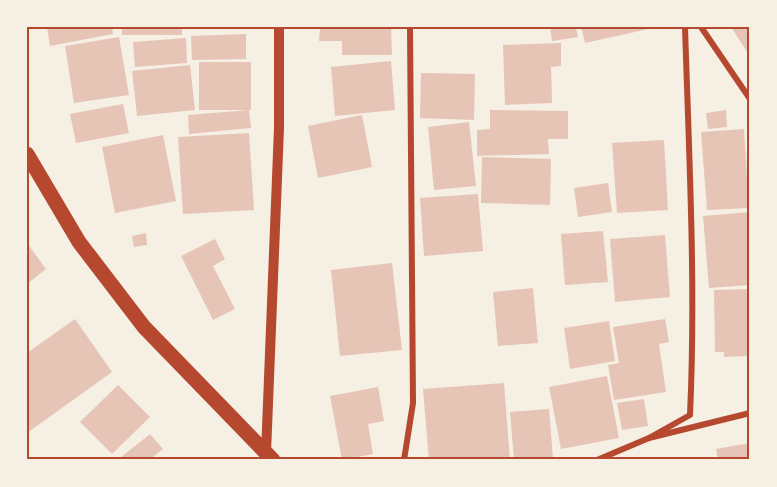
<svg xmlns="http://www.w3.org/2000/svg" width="777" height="487" viewBox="0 0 777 487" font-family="'Work Sans',sans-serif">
  <rect width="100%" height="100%" fill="#f6efe4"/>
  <g fill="#e6c5b7">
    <polygon points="47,27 112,27 113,34 50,46"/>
    <rect x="122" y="27" width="60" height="8"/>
    <polygon points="320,27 391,27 392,55 342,55 342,41 319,41"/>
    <polygon points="550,27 576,27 578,37 552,41"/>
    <polygon points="581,27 653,27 653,28 585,43"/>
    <polygon points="731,27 750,27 750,56"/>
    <polygon points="246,34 246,59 192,60 191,36"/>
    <polygon points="119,37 129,95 74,103 65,46"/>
    <polygon points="186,38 187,63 135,67 133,42"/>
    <polygon points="561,43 561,66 551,67 552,103 505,105 503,45"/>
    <polygon points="391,61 395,110 335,116 331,67"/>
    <rect x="199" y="62" width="52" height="48"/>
    <polygon points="190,65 195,110 137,116 132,71"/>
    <polygon points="421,73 475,74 474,120 420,118"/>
    <polygon points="123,104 129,133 76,143 70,114"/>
    <polygon points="249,110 251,128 189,134 188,115"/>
    <polygon points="490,110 568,111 568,139 548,139 549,154 477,156 477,130 490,129"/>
    <polygon points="726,110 727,127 708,129 706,113"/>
    <polygon points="362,115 372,167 318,178 308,126"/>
    <polygon points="469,122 476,186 434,190 428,127"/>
    <polygon points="744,129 749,208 707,210 701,132"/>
    <polygon points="249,133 254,210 183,214 178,137"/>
    <polygon points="163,135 176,201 115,213 102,147"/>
    <polygon points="664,140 668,210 617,213 612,143"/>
    <polygon points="482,157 551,159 550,205 481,203"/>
    <polygon points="608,183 612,212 578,217 574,188"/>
    <polygon points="478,194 483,251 424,256 420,198"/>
    <polygon points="750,212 750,285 709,288 703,216"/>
    <polygon points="603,231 608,282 565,285 561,234"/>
    <polygon points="146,233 147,245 134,247 132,236"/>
    <polygon points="665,235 670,297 615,302 610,239"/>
    <polygon points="215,239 225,259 213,266 235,309 213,320 181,256"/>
    <polygon points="27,243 46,269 27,284"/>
    <polygon points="392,263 402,350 340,356 331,270"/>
    <polygon points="533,288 538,343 498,346 493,292"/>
    <polygon points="750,289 750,356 724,357 724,352 715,352 714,290"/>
    <polygon points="75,319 112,372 27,433 27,353"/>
    <polygon points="665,319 669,342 659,344 666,392 614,400 608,365 619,363 613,327"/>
    <polygon points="609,321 615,361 570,369 564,328"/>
    <polygon points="607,376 619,438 561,449 549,387"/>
    <polygon points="504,383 510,460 429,460 423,389"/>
    <polygon points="118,385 150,417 112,454 80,422"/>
    <polygon points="378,387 384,421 368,424 373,454 342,460 330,396"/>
    <polygon points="644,399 648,426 622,430 617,403"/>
    <polygon points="549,409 553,458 514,460 510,412"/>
    <polygon points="150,434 163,449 149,460 121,460 120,458"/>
    <polygon points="750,443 750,460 718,460 716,449"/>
  </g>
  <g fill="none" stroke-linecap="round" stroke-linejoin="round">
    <g stroke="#b5482f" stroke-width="6">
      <polyline points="701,27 750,99"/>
      <path d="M649 438 690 415C696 285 689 156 685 27"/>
      <polyline points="404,460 413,403 410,27"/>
      <polyline points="597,460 649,438 750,413"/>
    </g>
    <polyline stroke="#b5482f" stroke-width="10" points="266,453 279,128 279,27"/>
    <polyline stroke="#b5482f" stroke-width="15" points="27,154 79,242 144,327 273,460"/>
  </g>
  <rect width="777" height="487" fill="none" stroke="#f6efe4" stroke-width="57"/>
  <rect x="28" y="28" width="720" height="430" fill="none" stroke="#b5482f" stroke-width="2"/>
</svg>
